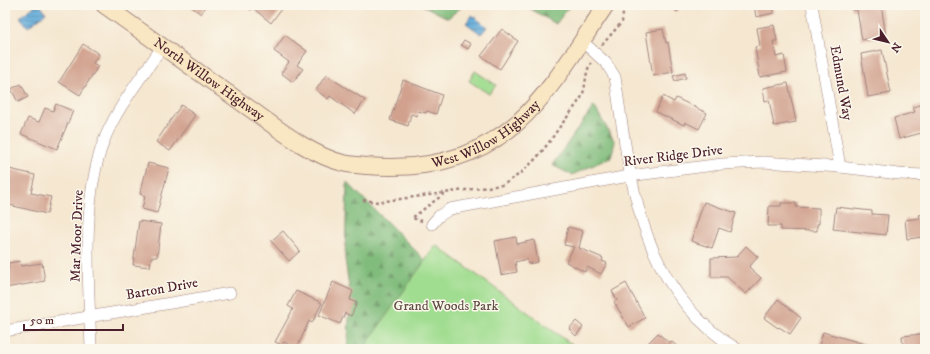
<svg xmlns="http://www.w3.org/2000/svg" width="930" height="354" viewBox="0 0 930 354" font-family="'IM FELL DW Pica',serif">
  <defs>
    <pattern id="forest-firs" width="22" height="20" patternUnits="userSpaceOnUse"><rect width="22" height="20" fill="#80bc7b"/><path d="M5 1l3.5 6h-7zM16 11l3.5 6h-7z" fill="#6b9865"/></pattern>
    <pattern id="water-rules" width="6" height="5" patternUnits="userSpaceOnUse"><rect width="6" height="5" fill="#62acda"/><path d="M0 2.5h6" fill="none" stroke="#538bb1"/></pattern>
  </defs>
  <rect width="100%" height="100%" fill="#fbf7ec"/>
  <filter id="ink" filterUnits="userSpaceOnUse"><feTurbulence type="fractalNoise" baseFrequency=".025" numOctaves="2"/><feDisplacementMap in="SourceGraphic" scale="8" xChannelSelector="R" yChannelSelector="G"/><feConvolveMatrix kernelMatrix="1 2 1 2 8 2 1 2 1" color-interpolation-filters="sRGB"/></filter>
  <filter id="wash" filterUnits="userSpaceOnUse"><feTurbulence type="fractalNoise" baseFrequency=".012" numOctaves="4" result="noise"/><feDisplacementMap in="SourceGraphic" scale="16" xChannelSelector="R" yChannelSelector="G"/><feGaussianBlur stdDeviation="0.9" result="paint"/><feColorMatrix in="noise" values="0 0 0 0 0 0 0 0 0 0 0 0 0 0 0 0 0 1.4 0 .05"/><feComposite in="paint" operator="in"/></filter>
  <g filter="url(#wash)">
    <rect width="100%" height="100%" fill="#f5e7d0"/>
    <g fill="url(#forest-firs)" stroke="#656e53">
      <polygon points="422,5 464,5 448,18"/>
      <polygon points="524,5 570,5 556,24"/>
      <polygon points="594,106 615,142 611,157 572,175 552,165"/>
      <polygon points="347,182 440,275 425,349 346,349 348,344 350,294 345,259"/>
    </g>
    <g fill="#a1dd91" stroke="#767e5e">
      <polygon points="475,71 496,85 489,94 469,81"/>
      <polygon points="436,245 578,349 363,349"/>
    </g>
    <g fill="url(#water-rules)" stroke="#566682">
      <polygon points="36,5 40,5 46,13 28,27 20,17"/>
      <polygon points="472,15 487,27 481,34 466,23"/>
    </g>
    <g id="blocks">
      <g fill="#d1a18e">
        <polygon points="189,5 207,5 201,14"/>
        <polygon points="244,5 284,5 271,23 253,8 251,10"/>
        <polygon points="667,5 681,5 677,12"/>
        <polygon points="754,5 773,5 774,13 756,17"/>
        <polygon points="851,5 881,5 886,36 862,40 857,10 852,10"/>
        <polygon points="774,25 777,41 773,41 776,57 784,55 787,72 760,77 755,47 760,46 757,28"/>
        <polygon points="502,29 518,41 500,69 481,56"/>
        <polygon points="663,29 666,43 668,42 673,72 653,76 646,32"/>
        <polygon points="285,35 307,51 297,65 303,69 293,82 281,73 289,62 274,51"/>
        <polygon points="464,40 471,44 468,49 461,45"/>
        <polygon points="83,44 99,54 93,63 98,66 80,95 59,82"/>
        <polygon points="882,50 891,93 868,97 861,54"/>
        <polygon points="685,73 686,78 675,81 673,76"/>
        <polygon points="326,75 365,100 355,114 330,96 328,99 316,90"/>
        <polygon points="403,80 442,95 436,114 427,111 426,113 418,111 417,116 411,114 408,126 390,120"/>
        <polygon points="788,83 796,122 774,126 769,100 765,101 763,88"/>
        <polygon points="21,84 28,97 18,102 11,89"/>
        <polygon points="663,96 674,102 676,98 707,113 699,129 685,122 684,125 656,112"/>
        <polygon points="56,104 73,111 57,149 21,134 28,118 39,122 45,108 53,111"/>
        <polygon points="924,104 925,132 899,139 894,118 915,112 913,107"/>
        <polygon points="181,105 195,115 170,151 156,142"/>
        <polygon points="148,163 169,168 157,213 142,209 145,196 140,194"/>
        <polygon points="5,168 35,175 31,193 51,197 47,214 5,204"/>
        <polygon points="704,202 736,213 730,232 719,228 712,248 691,241"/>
        <polygon points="781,203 796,203 796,207 819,208 819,224 817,224 817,231 781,230 781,226 768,226 769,206 781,206"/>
        <polygon points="836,207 872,211 872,214 888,215 886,235 833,229"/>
        <polygon points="925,214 925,248 924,248 923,237 907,239 905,220 920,218 919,215"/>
        <polygon points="139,221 161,224 157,257 151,257 150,267 133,265"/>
        <polygon points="568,227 583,231 579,248 603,258 602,261 607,263 601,274 587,267 585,272 566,262 574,247 564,245"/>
        <polygon points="283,231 300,251 289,261 271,241"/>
        <polygon points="516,237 517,244 534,240 538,262 528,264 527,259 515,262 517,272 501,275 495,241"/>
        <polygon points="746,246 758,257 749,267 761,278 746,294 727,277 711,277 711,258 736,257"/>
        <polygon points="20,261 21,266 42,263 45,281 5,288 5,268 9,268 8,263"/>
        <polygon points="333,282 353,291 350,300 357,303 351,316 345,313 340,324 319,315"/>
        <polygon points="626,283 645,318 629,327 614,302 617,300 612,291"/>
        <polygon points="296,291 322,303 312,323 309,321 297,348 284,342 282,345 275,342 293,309 288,306"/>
        <polygon points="778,299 801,318 790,334 779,327 778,328 764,318"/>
        <polygon points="576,321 583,327 576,336 569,329"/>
        <polygon points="823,332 868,345 867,349 818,349"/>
        <polygon points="658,333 669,343 671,341 680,349 648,349 645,346"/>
        <polygon points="922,334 922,336 925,336 925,349 903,349 902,336"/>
      </g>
    </g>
  </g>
  <g filter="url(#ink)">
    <use href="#blocks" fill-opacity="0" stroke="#a0837e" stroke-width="1"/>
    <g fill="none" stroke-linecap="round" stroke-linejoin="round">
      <defs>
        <g id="street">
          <polyline points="812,5 840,167"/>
          <path d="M582 41 606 63 615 77C630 178 639 290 737 349"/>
          <polyline points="432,224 439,216 450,209 629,176 722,164 763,162 840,167 899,174 925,175"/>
          <polyline points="5,331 230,293"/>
          <path d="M91 349C89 283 81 205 103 143 116 108 142 77 162 47"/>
        </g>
        <g id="secondary">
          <path id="s1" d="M104 5C152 39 201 74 249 108 276 127 310 155 343 163 350 165 359 165 367 166 423 171 476 159 518 122 551 93 581 41 606 5"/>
        </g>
      </defs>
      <use href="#street" stroke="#a0837e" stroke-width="12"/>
      <use href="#secondary" stroke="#a0837e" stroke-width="18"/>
      <g stroke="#a0837e" stroke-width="2.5" stroke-dasharray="3 3" stroke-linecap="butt">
        <polyline points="602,45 622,22 624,5"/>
        <path d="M363 200 378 202 502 185C529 171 544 150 561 125 568 116 575 107 581 98 587 87 584 73 591 63"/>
        <polyline points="422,221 412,218 445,193"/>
      </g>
      <use href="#street" stroke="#fff" stroke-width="11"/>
      <use href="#secondary" stroke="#f9e7c3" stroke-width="16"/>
    </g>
  </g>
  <g text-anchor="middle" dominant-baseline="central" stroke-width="3" stroke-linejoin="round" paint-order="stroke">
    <g font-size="14" fill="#4a1f2b" stroke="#fbf7ec">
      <text stroke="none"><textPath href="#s1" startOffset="129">North Willow Highway</textPath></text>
      <text transform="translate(841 83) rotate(80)">Edmund Way</text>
      <text stroke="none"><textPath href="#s1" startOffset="439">West Willow Highway</textPath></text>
      <text transform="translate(673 156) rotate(-7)">River Ridge Drive</text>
      <text transform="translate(77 236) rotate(-88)">Mar Moor Drive</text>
      <text transform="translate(162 289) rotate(-10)">Barton Drive</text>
    </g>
    <g font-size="14" fill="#604e44" stroke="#fbf7ec">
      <text x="446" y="306">Grand Woods Park</text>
    </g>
  </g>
  <rect width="930" height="354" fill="none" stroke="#fbf7ec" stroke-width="20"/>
  <g transform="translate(888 42) rotate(125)" stroke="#fbf7ec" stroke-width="3" paint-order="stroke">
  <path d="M0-3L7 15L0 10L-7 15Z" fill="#4a1f2b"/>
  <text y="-6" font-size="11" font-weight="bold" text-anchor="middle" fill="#4a1f2b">N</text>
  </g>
  <path d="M24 324v6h99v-6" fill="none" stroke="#4a1f2b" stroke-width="2"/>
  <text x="30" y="324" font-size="12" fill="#4a1f2b" stroke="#fbf7ec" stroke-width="3" paint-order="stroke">50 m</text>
</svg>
